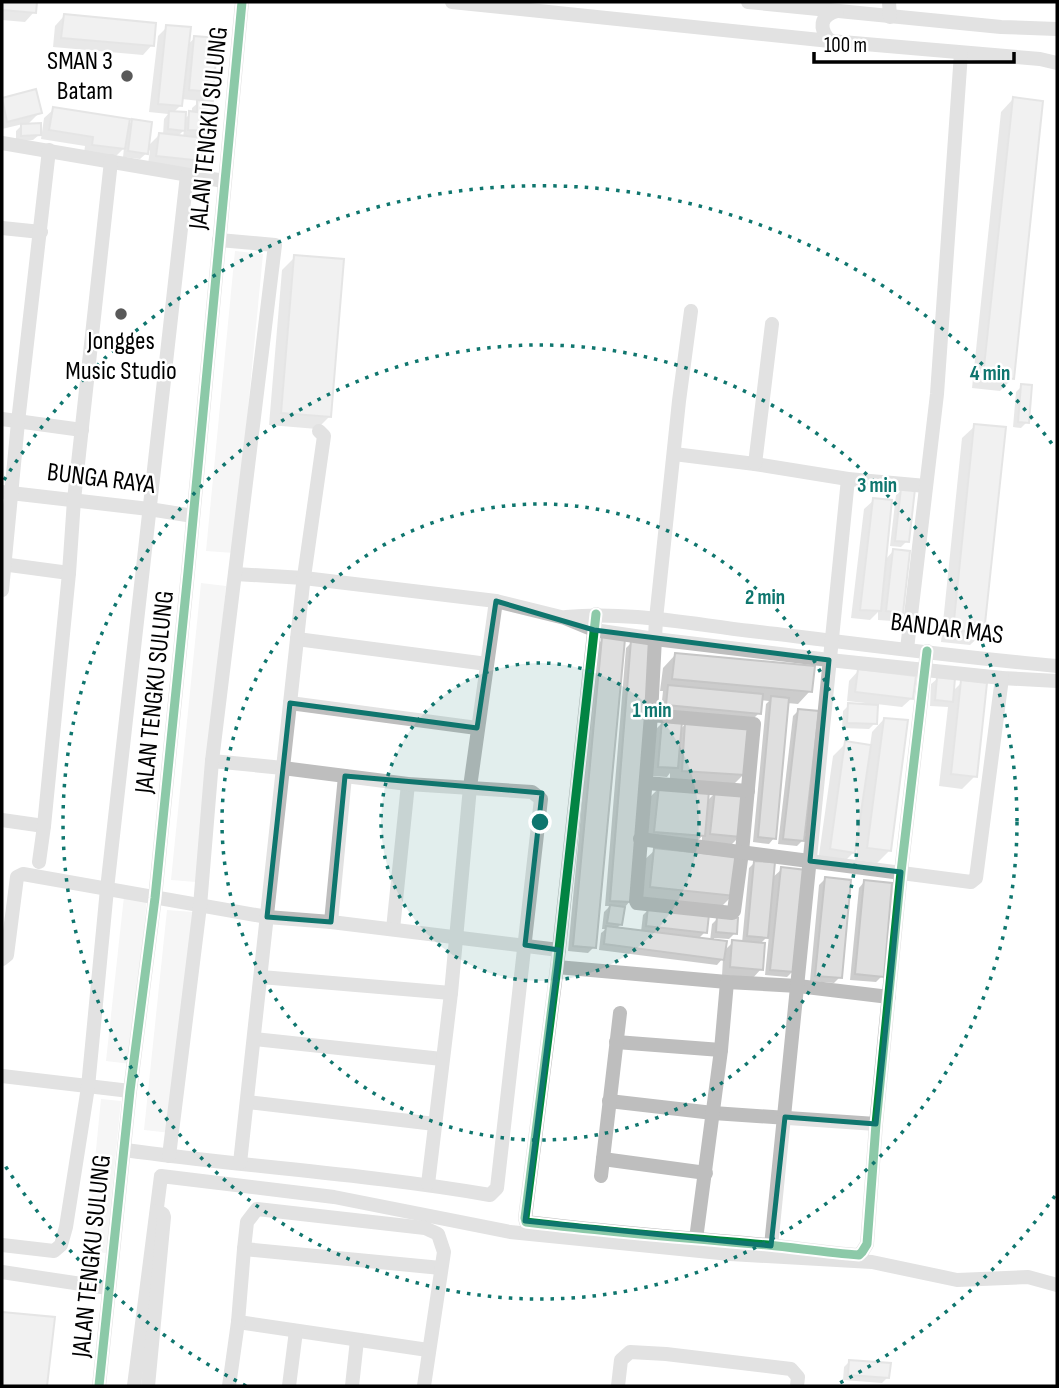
<svg xmlns="http://www.w3.org/2000/svg" width="1059" height="1388" viewBox="0 0 1059 1388" font-family="'Sofia Sans Condensed',sans-serif">
  <rect width="100%" height="100%" fill="#fff"/>
  <g fill="#ebebeb">
    <polygon points="235,251 263,254 234,553 206,551"/>
    <polygon points="201,583 226,586 196,882 171,880"/>
    <polygon points="124,896 147,898 131,1064 106,1061"/>
    <polygon points="167,910 193,912 171,1133 144,1130"/>
    <polygon points="101,1099 121,1101 106,1253 86,1251"/>
  </g>
  <g fill="#0003" fill-rule="evenodd">
    <polygon points="2,2 35,2 34,12 25,22 2,20"/>
    <polygon points="64,16 152,45 143,55 53,47 55,26"/>
    <path d="M167 27 188 44 195 38 212 92 201 102 209 130 200 139 201 160 192 169 148 164 150 150 140 159 123 157 124 148 114 158 84 153 85 146 41 139 44 118 54 109 127 127 132 121 147 147 159 135H163L164 119 168 114 149 112 158 36ZM182 99 200 101 192 108V113L184 119 173 113 181 105ZM184 130 183 137H177Z"/>
    <polygon points="34,91 40,112 27,125 39,135 33,140 16,141 16,131 23,124 2,129 2,100"/>
    <polygon points="1013,99 1013,378 1000,391 972,388 1001,112"/>
    <polygon points="295,257 330,416 317,429 269,425 282,270"/>
    <polygon points="1022,386 1027,422 1021,428 1013,427 1016,392"/>
    <polygon points="975,426 983,633 970,645 941,642 962,438"/>
    <polygon points="902,490 907,541 901,547 890,546 896,495"/>
    <polygon points="874,500 885,560 893,551 902,612 892,621 878,620 878,612 870,620 851,618 864,509"/>
    <polygon points="603,639 594,947 588,953 568,951 597,645"/>
    <polygon points="632,642 630,901 625,907 621,924 616,929 641,932 643,915 649,909 705,932 698,939 710,941 712,924 718,918 735,933 729,939 714,938 714,941 724,951 733,942 742,943 749,868 755,862 772,878 782,869 793,971 787,977 765,975 769,935 760,944 761,969 752,979 722,976 723,958 717,965 599,950 601,933 606,929 602,929 604,912 610,906 605,906 626,648"/>
    <polygon points="675,655 810,691 798,704 787,703 774,838 769,844 753,842 766,704 769,701 760,700 759,713 753,719 661,710 663,691 660,691 663,668"/>
    <polygon points="858,671 912,698 902,707 876,704 875,723 869,729 842,728 843,711 849,705 864,706 865,703 847,701 849,681"/>
    <polygon points="937,679 952,692 962,682 975,776 962,789 939,786 948,707 930,706 931,684"/>
    <polygon points="799,710 803,840 797,846 778,844 793,716"/>
    <polygon points="884,719 890,850 877,863 855,860 857,849 841,865 818,862 833,756 846,743 870,746 872,732"/>
    <polygon points="663,722 679,730 686,724 744,774 731,787 670,783 670,773 667,777 650,776 654,731"/>
    <polygon points="659,788 707,801 716,792 740,836 730,846 702,843 702,836 694,845 646,840 650,797"/>
    <polygon points="655,850 733,895 720,908 638,899 642,862"/>
    <polygon points="825,879 840,977 834,983 810,981 819,885"/>
    <polygon points="864,882 882,976 876,982 850,980 859,888"/>
    <polygon points="2,1313 53,1318 46,1386 2,1386"/>
    <polygon points="850,1361 888,1377 882,1383 843,1380 844,1367"/>
  </g>
  <g fill="none" stroke-linecap="round" stroke-linejoin="round">
    <polyline stroke="#bebebe" stroke-width="14" points="134,1386 161,1176 334,1197 510,1232 730,1254 872,1262 957,1280 1028,1277 1057,1285"/>
  </g>
  <g fill="#dfdfdf" stroke="#c6c6c6" stroke-width="2">
    <polygon points="2,2 37,2 36,13 2,10"/>
    <polygon points="64,14 156,23 154,46 61,38"/>
    <polygon points="166,25 191,27 182,106 158,104"/>
    <polygon points="194,36 218,38 213,92 189,90"/>
    <polygon points="36,89 42,113 7,122 2,98"/>
    <polygon points="1013,97 1043,101 1014,379 983,376"/>
    <polygon points="197,100 213,101 211,131 188,130 189,111 197,112"/>
    <polygon points="53,107 130,119 125,149 92,145 93,137 49,130"/>
    <polygon points="169,111 186,112 185,131 168,129"/>
    <polygon points="132,119 152,122 148,154 128,151"/>
    <polygon points="41,123 41,135 21,136 21,124"/>
    <polygon points="159,133 205,138 203,161 156,156"/>
    <polygon points="294,255 344,259 331,417 281,413"/>
    <polygon points="1021,384 1032,385 1029,423 1018,422"/>
    <polygon points="974,424 1006,427 984,633 953,630"/>
    <polygon points="901,488 915,489 909,542 895,541"/>
    <polygon points="873,498 892,500 881,611 860,610"/>
    <polygon points="893,549 910,551 903,613 886,611"/>
    <polygon points="602,637 625,639 596,948 573,946"/>
    <polygon points="631,640 654,642 632,902 610,901"/>
    <polygon points="675,653 815,666 812,692 672,679"/>
    <polygon points="858,669 916,676 913,699 855,692"/>
    <polygon points="937,677 955,678 953,702 935,700"/>
    <polygon points="961,680 987,683 977,777 951,774"/>
    <polygon points="668,685 763,694 761,714 666,705"/>
    <polygon points="771,696 789,698 776,839 758,837"/>
    <polygon points="848,703 878,705 877,724 847,723"/>
    <polygon points="798,709 819,711 804,841 783,839"/>
    <polygon points="884,718 908,720 891,851 867,848"/>
    <polygon points="662,720 682,722 678,768 658,767"/>
    <polygon points="685,722 749,726 745,775 682,771"/>
    <polygon points="845,741 871,745 855,853 830,849"/>
    <polygon points="659,786 709,791 705,836 654,832"/>
    <polygon points="715,790 747,794 741,837 710,834"/>
    <polygon points="654,848 739,857 735,896 650,887"/>
    <polygon points="754,861 775,862 768,938 747,936"/>
    <polygon points="781,867 806,870 795,972 770,970"/>
    <polygon points="825,877 851,880 842,978 815,976"/>
    <polygon points="864,880 892,883 884,977 855,974"/>
    <polygon points="610,905 625,907 622,925 607,923"/>
    <polygon points="648,907 709,914 707,933 646,926"/>
    <polygon points="717,916 738,918 737,934 716,932"/>
    <polygon points="606,926 727,941 724,960 604,944"/>
    <polygon points="732,940 765,943 763,970 730,967"/>
    <polygon points="2,1312 55,1317 47,1386 2,1386"/>
    <polygon points="849,1360 891,1363 889,1378 848,1375"/>
  </g>
  <g fill="none" stroke-linecap="round" stroke-linejoin="round">
    <g stroke="#bebebe" stroke-width="14">
      <polyline points="452,2 830,41 1040,59 1057,63"/>
      <polyline points="748,2 1001,27 1057,29"/>
      <polyline points="889,2 890,17"/>
      <path d="M830 41C819 29 819 16 837 11"/>
      <polyline points="2,143 224,181"/>
      <polyline points="2,228 41,232"/>
      <polyline points="2,419 82,430"/>
      <polyline points="674,454 755,464 848,479 926,486"/>
      <polyline points="755,464 772,324"/>
      <polyline points="2,492 149,509 193,516"/>
      <polyline points="2,564 69,573"/>
      <polyline points="235,574 304,578 496,601 565,618 594,630 655,639 829,660 1002,678 1057,681"/>
      <polyline points="2,590 18,422 49,150"/>
      <path d="M596 614 557 967 525 1218 526 1222C606 1232 687 1238 768 1245 798 1248 828 1253 859 1255L862 1252 867 1244 876 1124 901 872 927 651"/>
      <path d="M566 617C628 611 690 624 751 631 853 643 955 657 1057 666"/>
      <polyline points="297,639 487,664"/>
      <polyline points="907,649 937,394 961,53"/>
      <polyline points="290,703 477,728"/>
      <polyline points="651,715 754,724 742,852 734,911 732,913 637,903 636,901 651,715 656,619 679,401 691,311"/>
      <polyline points="646,783 748,791"/>
      <polyline points="2,820 44,826"/>
      <polyline points="640,839 971,882 976,878 1002,678"/>
      <polyline points="39,862 44,826 69,573 74,500 111,161"/>
      <polyline points="331,922 345,776"/>
      <polyline points="393,929 408,784"/>
      <polyline points="2,959 7,955 17,877 23,874 267,917 331,922 559,950"/>
      <polyline points="557,967 727,982 798,986 889,997"/>
      <polyline points="261,977 451,993"/>
      <polyline points="254,1039 442,1059"/>
      <polyline points="616,1042 721,1050"/>
      <polyline points="2,1076 130,1091"/>
      <polyline points="609,1101 713,1113 876,1124"/>
      <polyline points="247,1102 435,1124"/>
      <path d="M125 1150C246 1167 369 1174 490 1195L497 1188 541 799 532 792 408 784 283 768 212 761"/>
      <polyline points="169,1156 200,906 212,761 275,245 219,240"/>
      <polyline points="603,1159 706,1173"/>
      <polyline points="240,1163 303,584 324,436 319,431"/>
      <polyline points="601,1176 620,1013"/>
      <polyline points="428,1184 451,993 470,787 496,601"/>
      <polyline points="696,1239 721,1050 727,982"/>
      <polyline points="2,1245 54,1251 61,1245 66,1227 88,1087 107,889 187,175"/>
      <polyline points="771,1246 848,479"/>
      <polyline points="244,1249 441,1268"/>
      <polyline points="2,1272 108,1288"/>
      <polyline points="238,1322 428,1350"/>
      <polyline points="99,1386 130,1091 155,898 188,572 242,2"/>
      <polyline points="148,1386 164,1217 163,1214 157,1211"/>
      <polyline points="229,1386 238,1322 244,1249 247,1222 257,1209 425,1228 438,1234 444,1252 424,1386"/>
      <polyline points="289,1386 296,1331"/>
      <polyline points="352,1386 357,1340"/>
      <polyline points="618,1386 621,1360 630,1352 666,1354 791,1369 798,1377 797,1386"/>
    </g>
    <defs>
      <g id="cycleway">
        <path d="M596 614 557 967 525 1218 526 1222C606 1232 687 1238 768 1245 798 1248 828 1253 859 1255L862 1252 867 1244 876 1124 901 872 927 651"/>
        <polyline points="99,1386 130,1091 155,898 188,572 242,2"/>
      </g>
    </defs>
    <use href="#cycleway" stroke="#fff" stroke-width="13"/>
    <use href="#cycleway" stroke="#00873e" stroke-width="9"/>
  </g>
  <path d="M0 0H1059V1388H0ZM496 601 594 630 829 660 810 861 901 872 889 997 876 1124 785 1117 771 1246 525 1221 559 950 525 945 542 793 345 776 331 922 267 917 290 703 477 728Z" fill="#fff" fill-opacity=".55" fill-rule="evenodd"/>
  <path fill="none" stroke="#0f766e" stroke-width="5" stroke-linejoin="round" d="M496 601 594 630 829 660 810 861 901 872 889 997 876 1124 785 1117 771 1246 525 1221 559 950 525 945 542 793 345 776 331 922 267 917 290 703 477 728Z"/>
  <circle cx="540" cy="822" r="159" fill="#0f766e" fill-opacity=".12"/>
  <g fill="none" stroke="#0f766e" stroke-width="3.5" stroke-dasharray="3.5 7">
    <circle cx="540" cy="822" r="159"/>
    <circle cx="540" cy="822" r="318"/>
    <circle cx="540" cy="822" r="477"/>
    <path d="M1055 1196A636 636 0 0 1 834 1386M246 1386A636 636 0 0 1 4 1164M4 480A636 636 0 0 1 1055 448"/>
  </g>
  <g fill="#595959" stroke="#fff" stroke-width="2.5">
    <circle cx="127" cy="76" r="7"/>
    <circle cx="121" cy="314" r="7"/>
  </g>
  <g text-anchor="middle" dominant-baseline="central" stroke-width="5" stroke-linejoin="round" paint-order="stroke">
    <g font-size="26" fill="#000" stroke="#fff" text-anchor="end">
      <text x="113" y="61">SMAN 3<tspan x="113" dy="30">Batam</tspan></text>
      <text x="121" y="341" text-anchor="middle">Jongges<tspan x="121" dy="30">Music Studio</tspan></text>
    </g>
    <g font-size="26" fill="#000" stroke="#fff">
      <text transform="translate(209 128) rotate(-84)">JALAN TENGKU SULUNG</text>
      <text transform="translate(101 479) rotate(7)">BUNGA RAYA</text>
      <text transform="translate(947 629) rotate(7)">BANDAR MAS</text>
      <text transform="translate(155 692) rotate(-84)">JALAN TENGKU SULUNG</text>
      <text transform="translate(92 1256) rotate(-84)">JALAN TENGKU SULUNG</text>
    </g>
  </g>
  <circle cx="540" cy="822" r="10" fill="#0f766e" stroke="#fff" stroke-width="3.5"/>
  <g font-size="21" text-anchor="middle" font-weight="bold" fill="#0f766e" stroke="#fff" stroke-width="5" stroke-linejoin="round" paint-order="stroke">
    <text x="990" y="380">4 min</text>
    <text x="877" y="492">3 min</text>
    <text x="765" y="604">2 min</text>
    <text x="652" y="717">1 min</text>
  </g>
  <rect width="1059" height="1388" fill="none" stroke="#000000" stroke-width="7"/>
  <path d="M814 52v10h200v-10" fill="none" stroke="#000000" stroke-width="3.5"/>
  <text x="824" y="52" font-size="21" fill="#000000" stroke="#ffffff" stroke-width="5" paint-order="stroke">100 m</text>
</svg>
